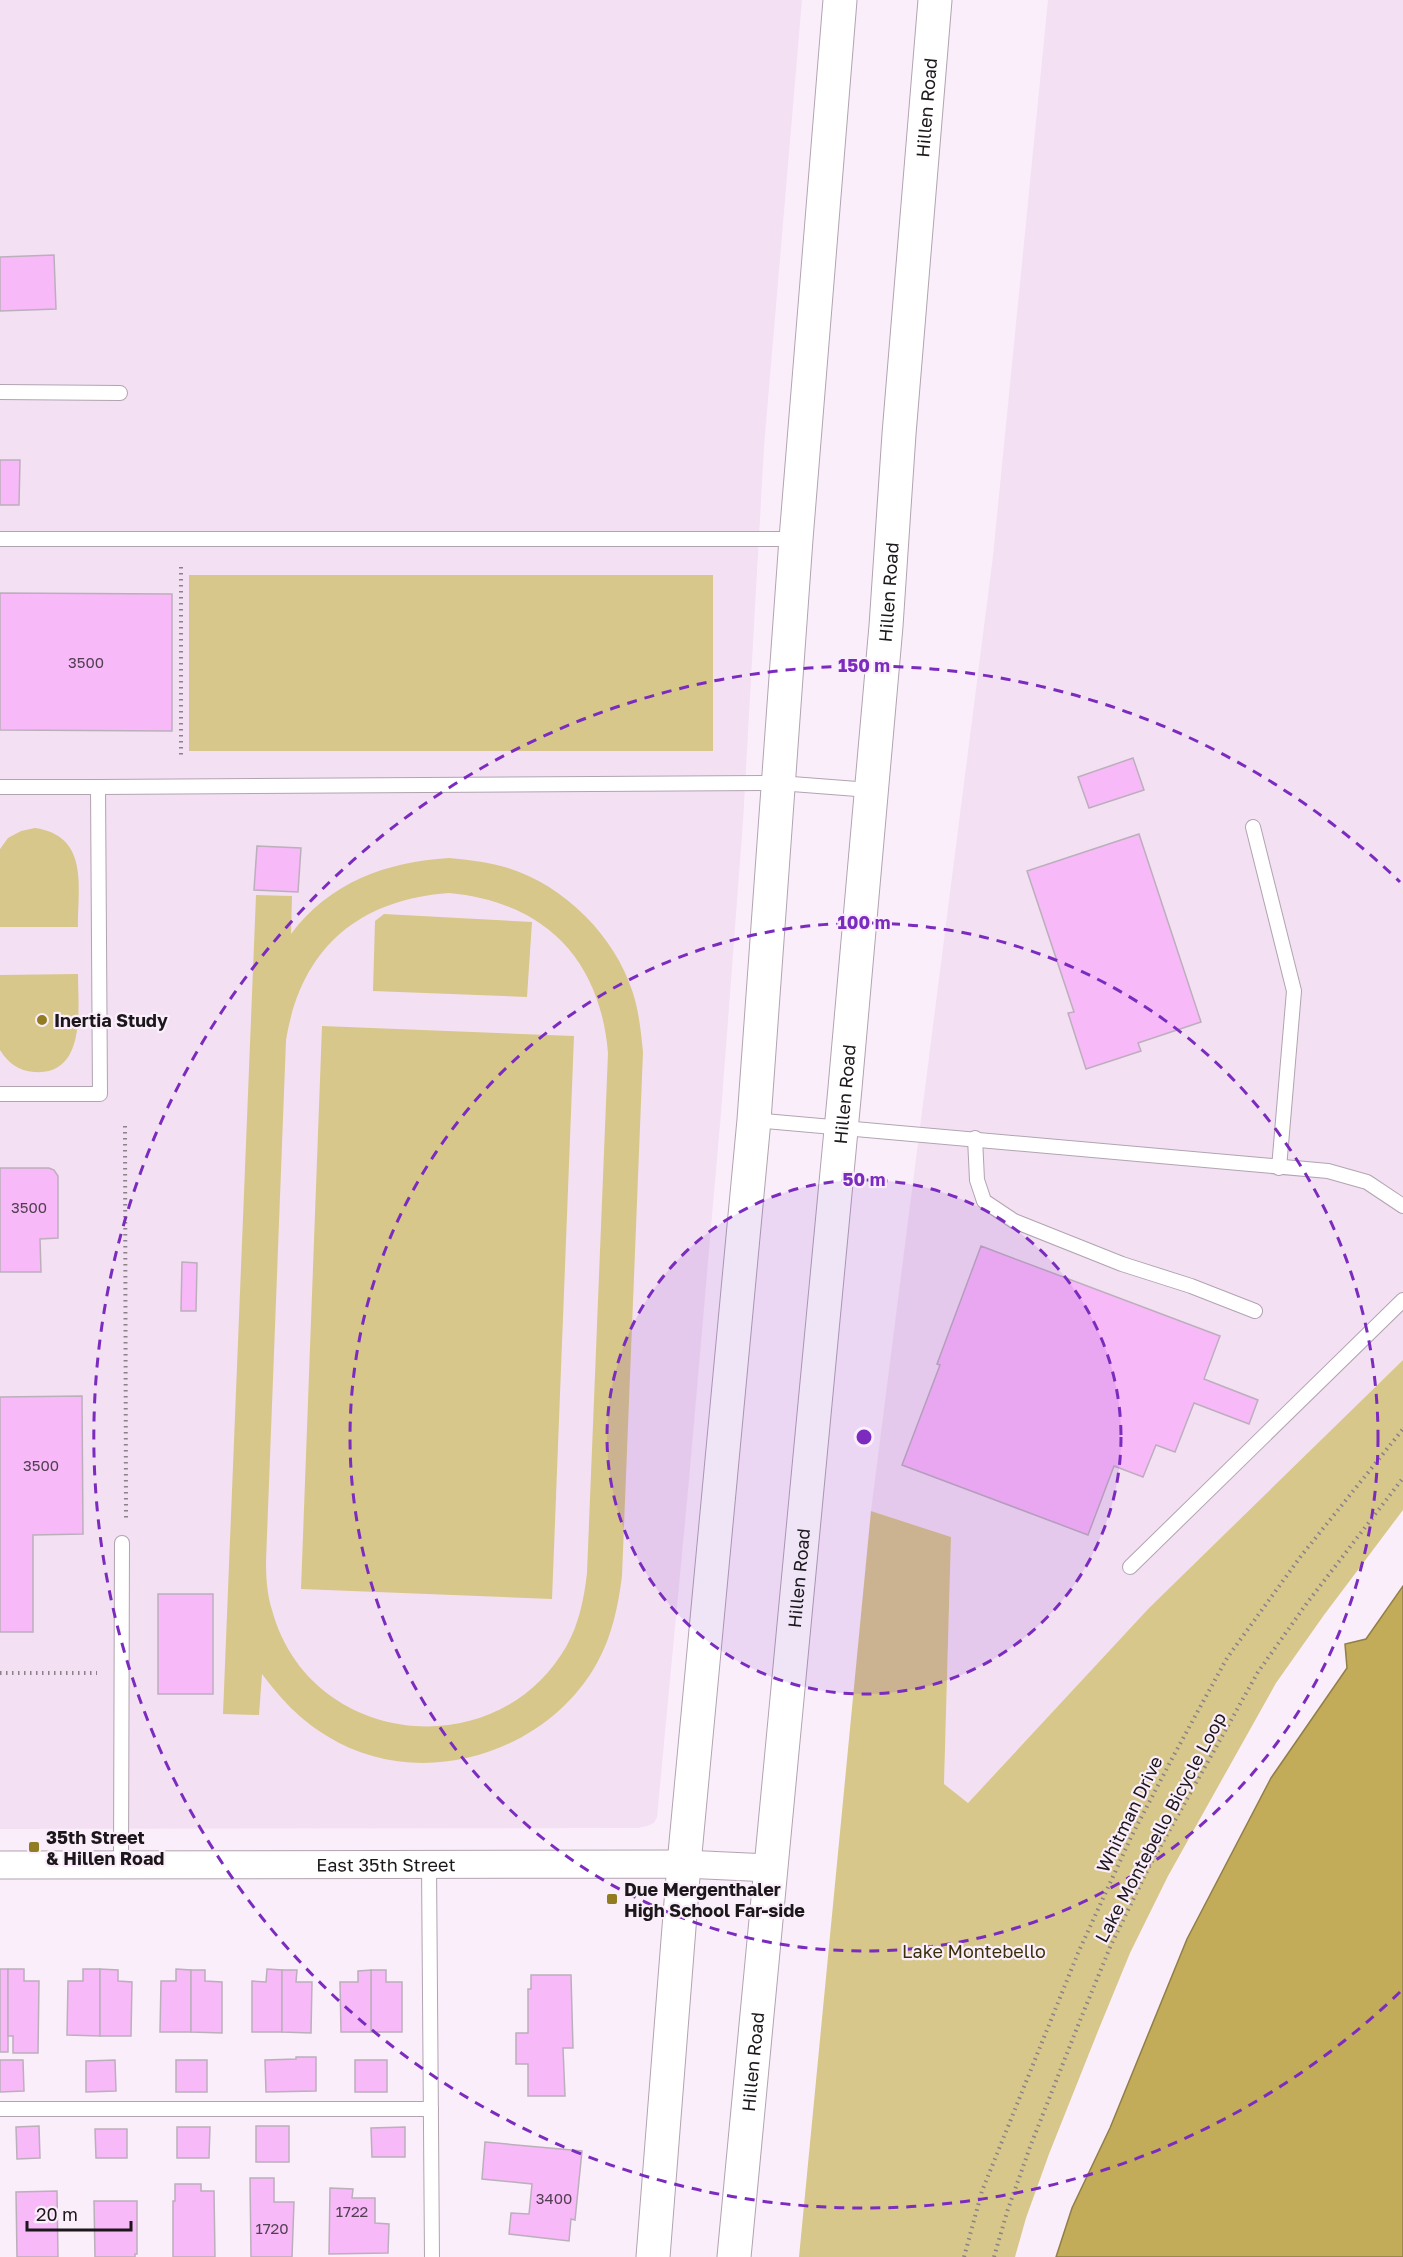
<svg xmlns="http://www.w3.org/2000/svg" width="1403" height="2257" viewBox="0 0 1403 2257" font-family="'Golos Text',sans-serif">
  <rect width="100%" height="100%" fill="#fbeefb"/>
  <g fill="#f3e0f3">
    <polygon points="0,0 802,0 764,447 743,822 721,1113 689,1480 657,1817 654,1823 647,1826 639,1828 0,1829"/>
    <polygon points="1048,0 1403,0 1403,1360 1149,1608 968,1803 944,1785 951,1537 871,1511 993,556"/>
  </g>
  <g fill="#d7c78b" fill-rule="evenodd">
    <rect x="189" y="575" width="524" height="176"/>
    <path d="M35 828C89 836 78 886 78 927H0V849L8 838 21 831Z"/>
    <path d="M449 858C469 860 489 862 508 868 565 886 615 936 633 993 639 1012 641 1032 643 1052L622 1576C618 1607 612 1636 597 1663 546 1755 418 1793 327 1736 299 1719 282 1700 262 1674L259 1715 223 1714 256 895 292 896 291 934C330 882 386 862 449 858ZM449 893C544 902 600 958 608 1053L587 1573C584 1599 579 1624 566 1647 496 1768 309 1747 272 1610 267 1594 266 1578 266 1561L286 1040C301 949 357 900 449 893Z"/>
    <polygon points="384,914 532,922 527,997 373,991 375,921"/>
    <path d="M78 974C78 1007 87 1076 34 1072 19 1071 8 1063 0 1050V975Z"/>
    <polygon points="322,1026 574,1036 552,1599 301,1589"/>
    <polygon points="1403,1360 1403,1510 1324,1615 1276,1683 1168,1876 1130,1953 1098,2031 1049,2154 1026,2218 1015,2257 799,2257 871,1511 951,1537 944,1784 968,1803 1149,1608"/>
  </g>
  <polygon fill="#c2ac59" stroke="#907f46" stroke-width="1.5" points="1403,1586 1403,2257 1056,2257 1072,2208 1110,2128 1187,1939 1271,1778 1347,1668 1345,1644 1366,1639"/>
  <g fill="#f7b9f7" stroke="#bcafbc" stroke-width="1.5">
    <polygon points="54,255 56,309 0,311 0,257"/>
    <polygon points="0,460 20,460 19,505 0,505"/>
    <polygon points="0,593 172,594 172,731 0,730"/>
    <polygon points="1133,758 1144,790 1089,808 1078,777"/>
    <polygon points="1139,834 1201,1022 1138,1043 1141,1051 1086,1069 1068,1013 1074,1012 1027,871"/>
    <polygon points="257,846 301,848 298,892 254,890"/>
    <polygon points="0,1168 49,1168 54,1170 58,1176 58,1238 40,1239 41,1272 0,1272"/>
    <polygon points="981,1246 1220,1336 1204,1379 1258,1400 1249,1424 1194,1403 1175,1452 1156,1445 1143,1477 1114,1466 1088,1535 902,1465 940,1365 937,1364"/>
    <polygon points="182,1262 197,1263 196,1311 181,1311"/>
    <polygon points="82,1396 83,1534 33,1535 33,1632 0,1632 0,1397"/>
    <rect x="158" y="1594" width="55" height="100"/>
    <rect x="0" y="1969" width="8" height="83"/>
    <polygon points="8,1969 24,1969 24,1981 39,1981 38,2053 13,2053 13,2036 8,2036"/>
    <polygon points="83,1969 100,1969 100,2036 67,2035 68,1981 83,1981"/>
    <polygon points="100,1969 118,1970 118,1981 132,1982 131,2036 100,2036"/>
    <polygon points="176,1969 191,1970 191,2032 160,2032 161,1981 176,1981"/>
    <polygon points="267,1969 282,1970 282,2032 252,2032 252,1981 266,1982"/>
    <polygon points="191,1970 205,1970 205,1981 222,1982 222,2033 191,2032"/>
    <polygon points="282,1970 297,1970 296,1982 312,1982 311,2033 282,2032"/>
    <polygon points="371,1970 386,1970 386,1982 402,1982 402,2032 371,2032"/>
    <polygon points="371,1970 371,2032 341,2032 340,1982 358,1982 358,1971"/>
    <polygon points="531,1975 571,1975 573,2048 563,2048 565,2096 528,2096 528,2064 516,2064 516,2033 528,2033 528,1989 531,1989"/>
    <polygon points="296,2057 316,2057 316,2091 266,2092 265,2060 296,2059"/>
    <polygon points="0,2060 23,2060 24,2091 0,2092"/>
    <polygon points="115,2060 116,2091 86,2092 86,2061"/>
    <rect x="176" y="2060" width="31" height="32"/>
    <rect x="355" y="2060" width="32" height="32"/>
    <polygon points="39,2126 40,2158 17,2159 16,2127"/>
    <rect x="256" y="2126" width="33" height="36"/>
    <polygon points="177,2127 210,2127 209,2158 177,2158"/>
    <polygon points="405,2127 405,2157 372,2157 371,2128"/>
    <polygon points="95,2129 127,2129 127,2158 96,2158"/>
    <polygon points="485,2142 582,2151 575,2220 571,2219 569,2241 509,2234 511,2213 529,2214 532,2184 482,2179"/>
    <polygon points="250,2178 274,2178 274,2202 294,2202 292,2257 251,2257"/>
    <polygon points="175,2184 201,2184 201,2191 214,2191 215,2257 173,2257 173,2201 175,2201"/>
    <polygon points="330,2188 353,2189 352,2198 375,2198 375,2223 389,2224 388,2253 329,2254"/>
    <polygon points="57,2191 58,2257 17,2257 16,2192"/>
    <polygon points="94,2201 137,2201 137,2254 135,2254 135,2257 95,2257"/>
  </g>
  <g fill="none" stroke-linecap="round" stroke-linejoin="round">
    <defs>
      <g id="service">
        <polyline points="0,392 120,393"/>
        <polyline points="0,539 796,539"/>
        <polyline points="0,787 98,787 100,1094 0,1094"/>
        <polyline points="98,787 779,783 870,790"/>
        <polyline points="1253,827 1294,991 1279,1168"/>
        <polyline points="754,1120 1328,1171 1367,1182 1403,1206"/>
        <polyline points="975,1138 977,1180 984,1201 1014,1221 1122,1264 1191,1286 1255,1311"/>
        <polyline points="1130,1567 1403,1300"/>
        <polyline points="121,1864 122,1543"/>
        <polyline points="429,1864 432,2257"/>
        <polyline points="0,2109 431,2109"/>
      </g>
      <g id="minor">
        <path id="s1" d="M0 1865 684 1864 770 1868"/>
      </g>
      <g id="primary">
        <polyline points="653,2257 684,1864 754,1120 796,539 840,0"/>
        <path id="s2" d="M734 2257 845 1088 886 626 899 434 935 0"/>
      </g>
    </defs>
    <use href="#service" stroke="#b1a4b0" stroke-width="16"/>
    <use href="#minor" stroke="#b1a4b0" stroke-width="29"/>
    <use href="#primary" stroke="#b1a4b0" stroke-width="35"/>
    <g stroke="#8a818a" stroke-width="4" stroke-dasharray="1.5 4.5" stroke-linecap="butt">
      <polyline points="181,567 181,759"/>
      <polyline points="125,1126 126,1519"/>
      <polyline points="0,1673 97,1673"/>
      <polyline points="964,2257 982,2191 1078,1953 1132,1835 1175,1753 1227,1658 1301,1556 1403,1429"/>
      <polyline points="994,2257 1007,2212 1030,2147 1079,2023 1111,1945 1149,1867 1258,1672 1307,1603 1403,1478"/>
    </g>
    <use href="#service" stroke="#fff" stroke-width="14"/>
    <use href="#minor" stroke="#fff" stroke-width="27"/>
    <use href="#primary" stroke="#fff" stroke-width="33"/>
  </g>
  <circle cx="864" cy="1437" r="257" fill="#7b2cbf" fill-opacity=".12"/>
  <g fill="none" stroke="#7b2cbf" stroke-width="3" stroke-dasharray="10 8">
    <circle cx="864" cy="1437" r="257"/>
    <circle cx="864" cy="1437" r="514"/>
    <path d="M1400 1992A771 771 0 1 1 1400 882"/>
  </g>
  <g fill="#927c22" stroke="#fbeefb" stroke-width="2">
    <circle cx="42" cy="1020" r="6"/>
    <rect x="28" y="1841" width="12" height="12" rx="3"/>
    <rect x="606" y="1893" width="12" height="12" rx="3"/>
  </g>
  <g text-anchor="middle" dominant-baseline="central" stroke-width="4.5" stroke-linejoin="round" paint-order="stroke">
    <g font-size="15" fill="#524052">
      <text x="86" y="662">3500</text>
      <text x="29" y="1207">3500</text>
      <text x="41" y="1465">3500</text>
      <text x="554" y="2198">3400</text>
      <text x="352" y="2211">1722</text>
      <text x="272" y="2228">1720</text>
    </g>
    <g font-size="18" fill="#1b171b" stroke="#fbeefb">
      <text stroke="none"><textPath href="#s2" startOffset="2158">Hillen Road</textPath></text>
      <text stroke="none"><textPath href="#s2" startOffset="1672">Hillen Road</textPath></text>
      <text stroke="none"><textPath href="#s2" startOffset="1168">Hillen Road</textPath></text>
      <text stroke="none"><textPath href="#s2" startOffset="682">Hillen Road</textPath></text>
      <text transform="translate(1129 1814) rotate(-64)">Whitman Drive</text>
      <text transform="translate(1160 1827) rotate(-62)">Lake Montebello Bicycle Loop</text>
      <text stroke="none"><textPath href="#s1" startOffset="386">East 35th Street</textPath></text>
      <text stroke="none"><textPath href="#s2" startOffset="196">Hillen Road</textPath></text>
    </g>
    <g font-size="18" font-weight="bold" fill="#1b171b" stroke="#fbeefb" text-anchor="start">
      <text x="54" y="1020">Inertia Study</text>
      <text x="46" y="1837">35th Street<tspan x="46" dy="21">&amp; Hillen Road</tspan></text>
      <text x="624" y="1889">Due Mergenthaler<tspan x="624" dy="21">High School Far-side</tspan></text>
    </g>
    <g font-size="18" fill="#39300a" stroke="#fbeefb">
      <text x="974" y="1951">Lake Montebello</text>
    </g>
  </g>
  <circle cx="864" cy="1437" r="9" fill="#7b2cbf" stroke="#fbeefb" stroke-width="3"/>
  <g font-size="18" text-anchor="middle" font-weight="bold" fill="#7b2cbf" stroke="#fbeefb" stroke-width="4.5" stroke-linejoin="round" paint-order="stroke">
    <text x="864" y="672">150 m</text>
    <text x="864" y="929">100 m</text>
    <text x="864" y="1186">50 m</text>
  </g>
  <path d="M27 2221v9h104v-9" fill="none" stroke="#1b171b" stroke-width="3"/>
  <text x="36" y="2221" font-size="18" fill="#1b171b" stroke="#fbeefb" stroke-width="4.5" paint-order="stroke">20 m</text>
</svg>
